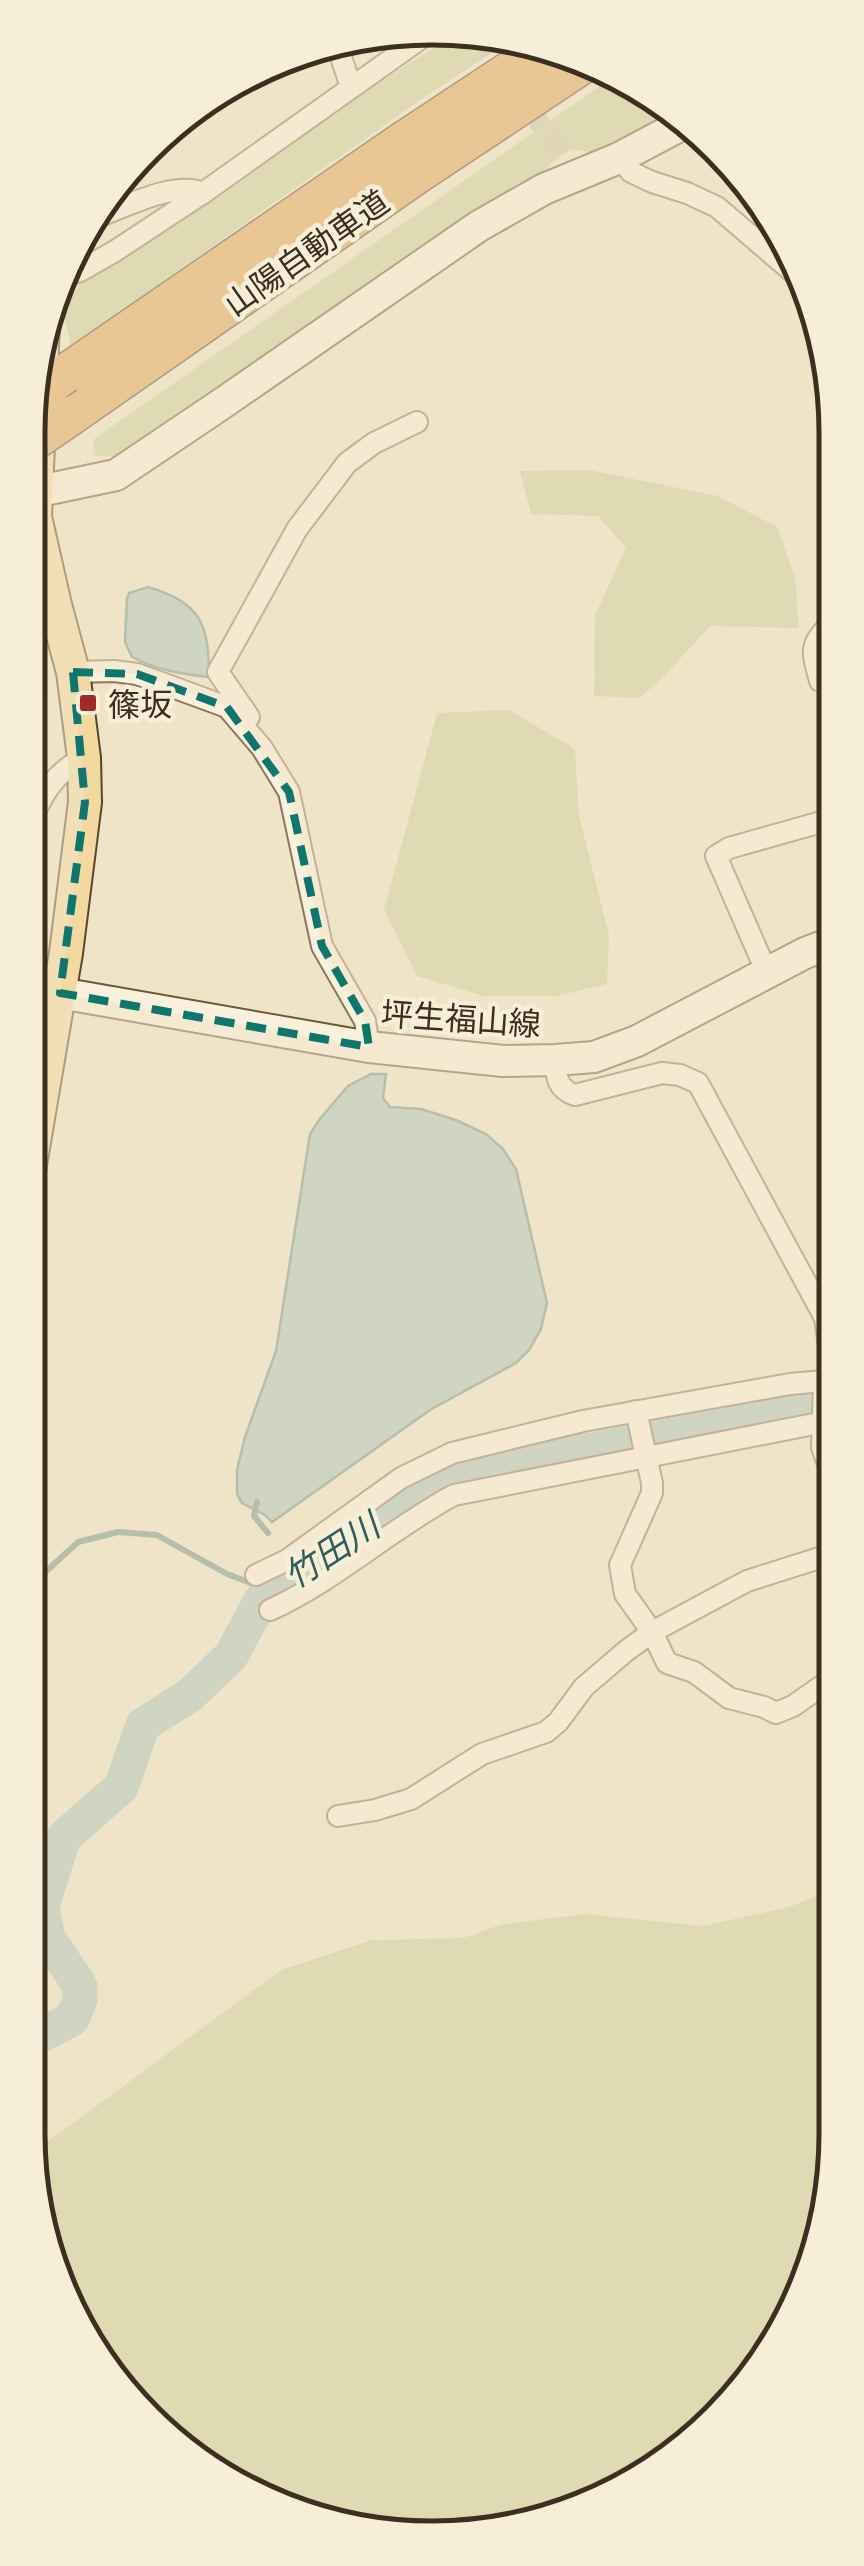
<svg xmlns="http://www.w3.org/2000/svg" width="864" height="2566" viewBox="0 0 864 2566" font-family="'Noto Serif','Noto Sans JP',serif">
  <rect width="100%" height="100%" fill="#f0e4c8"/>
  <g fill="#c9cf9b">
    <polygon points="452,37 512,40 426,96 71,346 63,312 81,282 312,123"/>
    <polygon points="617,74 635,82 678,118 599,154 571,149 552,162 539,178 123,458 93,455 94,439"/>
    <polygon points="589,470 718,496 777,527 795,577 799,628 710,626 666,674 640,698 594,696 595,615 626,548 598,516 531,514 520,471"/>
    <polygon points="509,710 575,749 579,816 609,935 607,984 557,996 484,996 417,976 384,910 437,713"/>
    <polygon points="836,1888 836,2134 823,2238 768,2359 657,2470 536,2525 380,2535 253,2497 128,2401 58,2288 31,2154 281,1970 372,1940 463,1938 503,1924 585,1914 702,1926 789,1907"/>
  </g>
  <g fill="#a9c4bc" stroke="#6f938a" stroke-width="2.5">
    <path d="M148 587C201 603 209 624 209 677 181 674 157 670 132 657L125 642 127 598 129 593Z"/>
    <polygon points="371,1074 386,1074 383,1098 390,1107 421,1109 456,1120 486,1134 503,1149 516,1169 547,1303 541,1329 529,1350 516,1363 430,1410 272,1522 265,1515 242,1503 237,1494 237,1470 245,1437 276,1351 310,1134 319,1120 348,1086"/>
  </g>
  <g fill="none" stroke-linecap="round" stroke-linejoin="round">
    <g stroke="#6f938a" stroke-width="6">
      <polyline points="257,1502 254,1516 268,1533"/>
      <polyline points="28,1588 78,1542 118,1532 157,1535 227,1574 256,1585 272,1588"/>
    </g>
    <polyline stroke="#a9c4bc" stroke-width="35" points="28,2042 72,2019 80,2000 80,1986 48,1938 42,1906 64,1837 121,1787 143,1725 190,1695 231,1656 261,1600 272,1588 426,1488 460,1474 835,1405"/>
    <polyline stroke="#ccc0a6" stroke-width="20" stroke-dasharray="20 10" stroke-linecap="butt" points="479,37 565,159"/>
    <defs>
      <g id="street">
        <polyline points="337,45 351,87"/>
        <polyline points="619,158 631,172 652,182 687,193 717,207 801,279 809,288"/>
        <path d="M102 215C129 205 176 181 203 193"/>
        <polyline points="67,275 80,271 115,251 203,193 427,34"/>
        <polyline points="73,672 114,671 137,674 227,707 262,748 289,792 322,946 365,1021 369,1047"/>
        <path d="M820 681C811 647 809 647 834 620"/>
        <polyline points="249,717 218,672 297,529 347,463 374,443 417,422"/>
        <path d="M28 826C42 796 53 773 84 758"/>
        <polyline points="767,973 716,856 729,848 818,823 834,822 834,825"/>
        <path d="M555 1060C556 1076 557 1089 575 1095L662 1073 680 1075 698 1083 825 1318 834 1380"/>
        <polyline points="824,1381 822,1447 835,1484"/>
        <polyline points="636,1411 652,1483 652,1493 620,1565 625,1594 652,1632 667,1663 694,1672 729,1698 764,1707 776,1713 793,1706 836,1676"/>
        <polyline points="256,1575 287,1560 401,1478 452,1453 583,1421 790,1384 835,1380"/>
        <path d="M270 1610C336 1580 390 1529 454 1495L824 1422 835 1421"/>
        <polyline points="338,1816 375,1810 411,1799 482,1754 546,1732 558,1722 584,1687 626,1651 652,1632 747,1581 835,1553"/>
      </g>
      <g id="secondary">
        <polyline points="35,492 116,475 220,405 479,226 544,189 619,158 685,123"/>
        <polyline points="60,993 369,1047 503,1061 555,1060 594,1057 637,1041 805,953 834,942"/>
      </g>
      <polyline id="primary" points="28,1177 66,953 85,802 84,758 73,672 55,605 35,517 43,324"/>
      <g id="highway">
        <polyline points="65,374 399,144 547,46"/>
        <polyline points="72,415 419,173 586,62"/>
      </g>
    </defs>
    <use href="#street" stroke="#8d765c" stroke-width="24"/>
    <use href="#secondary" stroke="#6f573f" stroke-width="34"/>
    <use href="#primary" stroke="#5b4430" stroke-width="36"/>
    <use href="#highway" stroke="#5b4430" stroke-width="41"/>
    <use href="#street" stroke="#faf1dc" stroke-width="20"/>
    <use href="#secondary" stroke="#faf1dc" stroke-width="30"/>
    <use href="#primary" stroke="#f3d9a0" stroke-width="32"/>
    <use href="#highway" stroke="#e0a458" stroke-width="38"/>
    <defs>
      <g id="highway-bridge">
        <polyline points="32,398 65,374"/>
        <polyline points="28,445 72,415"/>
      </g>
    </defs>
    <use href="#highway-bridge" stroke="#5b4430" stroke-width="41" stroke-linecap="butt"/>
    <use href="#highway-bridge" stroke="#e0a458" stroke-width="38"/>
  </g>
  <path d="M0 0H864V2566H0ZM73 672 137 674 227 707 289 792 322 946 365 1021 369 1047 60 993 85 802Z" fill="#f0e4c8" fill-opacity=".55" fill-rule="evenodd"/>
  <path fill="none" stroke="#0f766e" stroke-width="8" stroke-dasharray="20 12" stroke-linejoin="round" d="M73 672 137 674 227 707 289 792 322 946 365 1021 369 1047 60 993 85 802Z"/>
  <rect fill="#9e2a2b" stroke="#f7eed8" stroke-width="4" x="78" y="693" width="20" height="20" rx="5"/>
  <g text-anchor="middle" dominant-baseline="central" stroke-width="9" stroke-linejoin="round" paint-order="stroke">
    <g font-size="32" fill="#3d2e20" stroke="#f7eed8">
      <text transform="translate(306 252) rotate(-35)">山陽自動車道</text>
      <text transform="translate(461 1018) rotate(4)">坪生福山線</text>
    </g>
    <g font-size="32" fill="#3d2e20" stroke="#f7eed8" text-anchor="start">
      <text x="108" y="703">篠坂</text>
    </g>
    <g font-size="35" font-style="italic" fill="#2f5d5a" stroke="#f7eed8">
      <text transform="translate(331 1550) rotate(-33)">竹田川</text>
    </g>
  </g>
  <path d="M0 0H864V2566H0ZM432 45H432A387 387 0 0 1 819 432V2134A387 387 0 0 1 432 2521H432A387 387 0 0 1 45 2134V432A387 387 0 0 1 432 45Z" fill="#f7eed8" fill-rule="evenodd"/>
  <path fill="none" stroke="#3d2e20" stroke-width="5" d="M432 45H432A387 387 0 0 1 819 432V2134A387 387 0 0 1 432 2521H432A387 387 0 0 1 45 2134V432A387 387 0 0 1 432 45Z"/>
</svg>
